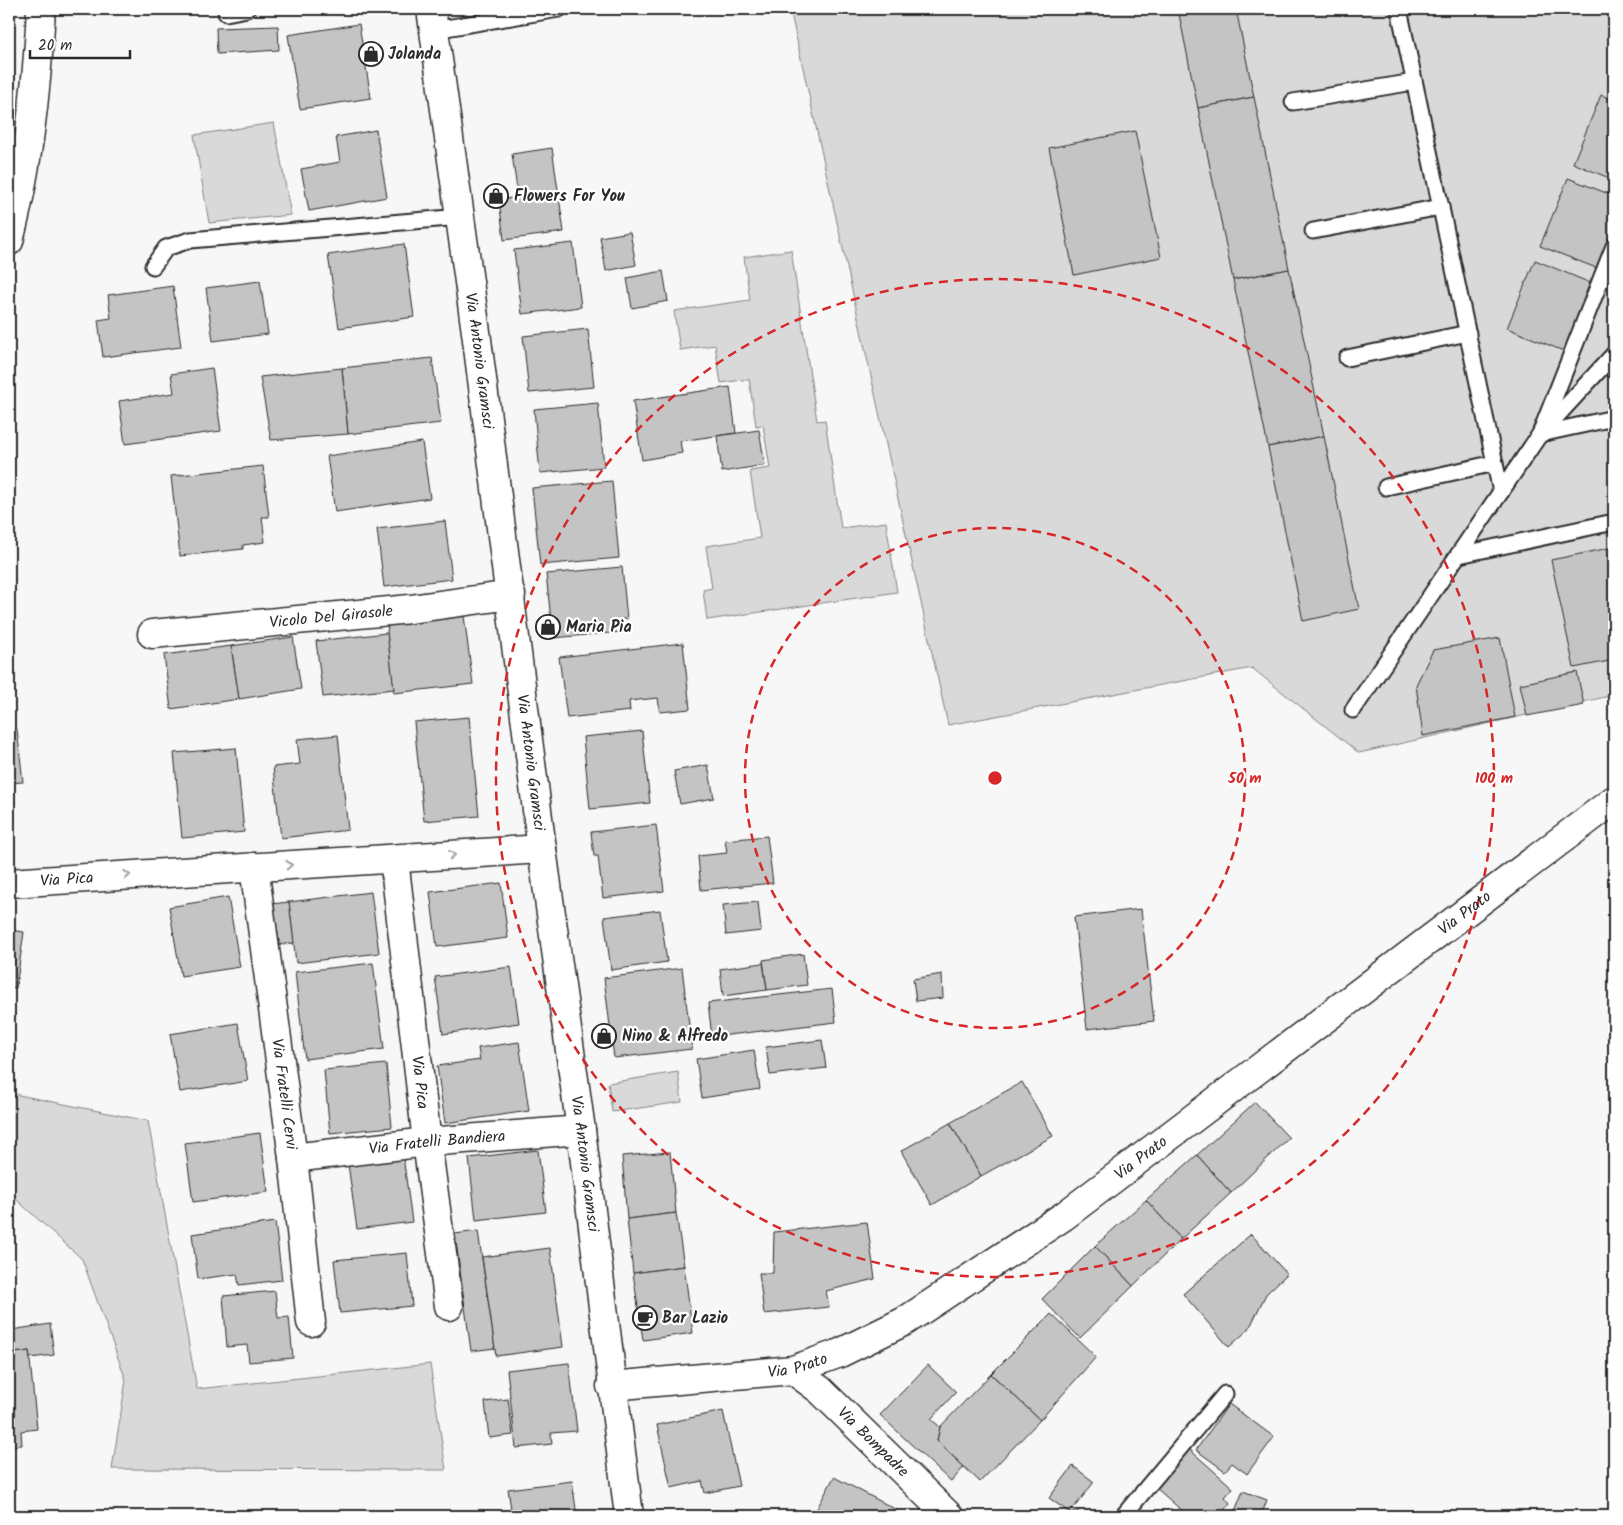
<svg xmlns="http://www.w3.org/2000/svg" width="1623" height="1525" viewBox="0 0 1623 1525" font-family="Kalam,sans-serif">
  <rect width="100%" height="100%" fill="#f7f7f7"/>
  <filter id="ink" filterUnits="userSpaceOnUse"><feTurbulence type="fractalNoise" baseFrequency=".02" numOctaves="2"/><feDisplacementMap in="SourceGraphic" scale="10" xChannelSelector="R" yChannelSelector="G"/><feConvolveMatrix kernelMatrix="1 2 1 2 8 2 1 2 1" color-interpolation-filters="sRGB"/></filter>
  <g filter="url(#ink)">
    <g fill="#d9d9d9" stroke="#828282">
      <polygon points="790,9 1614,9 1614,695 1359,753 1252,668 948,725"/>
      <polygon points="274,123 291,215 209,223 194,135"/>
      <polygon points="791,250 817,421 825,420 841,528 886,522 897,592 707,620 703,590 712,588 706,546 760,538 750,471 770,468 763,425 756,426 749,379 721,383 715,345 680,350 674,311 750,300 744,257"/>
      <polygon points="678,1072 682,1102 612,1112 608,1083"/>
      <polygon points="9,1093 148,1121 197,1389 430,1364 446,1470 112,1469 126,1380 82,1259 9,1193"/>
    </g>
    <g fill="#c4c4c4" stroke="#2b2b2b">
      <polygon points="1178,9 1236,9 1254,97 1198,108"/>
      <polygon points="359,24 371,98 300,109 288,35"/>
      <polygon points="278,26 279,50 217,54 216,28"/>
      <polygon points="1601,95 1614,100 1614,180 1573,163"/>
      <polygon points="1254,97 1289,269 1233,280 1198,108"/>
      <polygon points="376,130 387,197 309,211 301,169 340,162 336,137"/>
      <polygon points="1135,131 1161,257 1074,275 1049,148"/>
      <polygon points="552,148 564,232 504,240 499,200 518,197 512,154"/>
      <polygon points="1568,178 1614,196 1614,232 1599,269 1540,246"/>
      <polygon points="630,232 636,265 606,271 600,237"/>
      <polygon points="573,243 581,307 522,314 514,250"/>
      <polygon points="404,244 414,317 339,328 328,255"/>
      <polygon points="1535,260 1593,284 1566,352 1507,328"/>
      <polygon points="1289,269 1324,436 1268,447 1233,280"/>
      <polygon points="663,271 668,301 632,308 627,278"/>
      <polygon points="260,281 268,334 213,341 206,288"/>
      <polygon points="173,286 181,347 103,357 98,320 111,318 108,295"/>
      <polygon points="588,329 594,387 529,393 523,336"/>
      <polygon points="432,358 441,423 348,434 342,368"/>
      <polygon points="212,368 221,431 125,444 119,401 174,393 171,374"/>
      <polygon points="342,368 348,434 271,440 260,377"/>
      <polygon points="1614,368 1614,383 1607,376"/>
      <polygon points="730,387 736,433 680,441 682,453 642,460 633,401"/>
      <polygon points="598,403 604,467 540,473 534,409"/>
      <polygon points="759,430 765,465 722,472 717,436"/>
      <polygon points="1324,436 1359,609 1303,621 1268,447"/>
      <polygon points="422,442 430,498 335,512 327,456"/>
      <polygon points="263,466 269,517 262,517 265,542 243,545 243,549 180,556 171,476"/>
      <polygon points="612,481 619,558 540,565 532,488"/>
      <polygon points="445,521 452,579 384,587 377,529"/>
      <polygon points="1614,547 1614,660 1574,668 1551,560"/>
      <polygon points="622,567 627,619 620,619 621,632 553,638 546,574"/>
      <polygon points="464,616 473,684 394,693 387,633 388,625"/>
      <polygon points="387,633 394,689 323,697 316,641"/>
      <polygon points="293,637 301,689 239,699 231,646"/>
      <polygon points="1500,638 1515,717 1423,736 1416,685 1433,650"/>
      <polygon points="683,643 690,709 660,712 658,698 629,701 630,711 567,718 559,657"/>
      <polygon points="231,646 239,699 171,709 164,655"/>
      <polygon points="1577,672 1584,705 1527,716 1520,684"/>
      <polygon points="469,717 479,816 424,821 414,722"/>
      <polygon points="17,729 23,782 9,783 9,730"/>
      <polygon points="642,731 650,803 590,809 583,737"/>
      <polygon points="338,735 348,830 281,838 273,767 300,764 297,739"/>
      <polygon points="236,748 244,832 182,838 174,753"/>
      <polygon points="708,765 714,798 680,804 674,771"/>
      <polygon points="656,825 664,891 603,898 598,856 594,856 591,832"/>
      <polygon points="767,836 773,883 701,890 698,856 727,853 725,840"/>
      <polygon points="501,883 508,938 437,947 430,892"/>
      <polygon points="371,892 379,953 296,963 289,902"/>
      <polygon points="228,897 240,967 181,976 169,907"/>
      <polygon points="289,902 294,943 276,945 272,904"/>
      <polygon points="758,902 761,931 726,935 723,905"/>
      <polygon points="1141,909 1154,1021 1087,1029 1074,917"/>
      <polygon points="660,910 667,962 611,970 604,917"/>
      <polygon points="9,930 24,932 16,988 9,987"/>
      <polygon points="803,954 807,985 767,990 763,960"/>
      <polygon points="373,963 384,1049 305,1059 295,972"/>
      <polygon points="763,963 767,990 723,996 720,969"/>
      <polygon points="511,967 519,1023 443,1034 435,977"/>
      <polygon points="682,968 692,1049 614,1058 604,978"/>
      <polygon points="942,974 943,998 916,1001 913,979"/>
      <polygon points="832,989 836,1022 712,1037 708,1003"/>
      <polygon points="238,1023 248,1081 180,1092 170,1034"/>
      <polygon points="822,1040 826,1068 770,1075 766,1047"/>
      <polygon points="519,1042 529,1111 445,1123 437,1066 480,1060 478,1048"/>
      <polygon points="754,1050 760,1089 702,1098 696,1059"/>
      <polygon points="386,1064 392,1127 330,1133 324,1070"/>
      <polygon points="1022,1082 1053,1136 981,1176 950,1123"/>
      <polygon points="1255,1102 1289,1138 1231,1193 1197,1155"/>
      <polygon points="950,1123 981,1176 932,1205 901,1151"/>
      <polygon points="260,1133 268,1192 193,1202 185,1143"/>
      <polygon points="538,1150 546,1212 476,1220 469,1158"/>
      <polygon points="670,1152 676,1213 627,1219 622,1156"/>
      <polygon points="1197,1155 1231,1193 1181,1239 1146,1200"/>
      <polygon points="403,1156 412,1222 357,1229 348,1164"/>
      <polygon points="1146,1200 1181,1239 1133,1286 1095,1246"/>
      <polygon points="676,1213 684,1266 633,1273 627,1219"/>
      <polygon points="275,1222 282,1280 239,1285 237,1274 198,1279 192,1234"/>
      <polygon points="867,1222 875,1279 826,1291 829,1307 764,1314 759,1273 773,1273 774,1232"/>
      <polygon points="478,1231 495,1348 471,1351 455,1234"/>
      <polygon points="1251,1234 1287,1274 1266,1294 1249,1329 1229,1347 1183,1294"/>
      <polygon points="1095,1246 1133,1286 1080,1338 1042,1299"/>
      <polygon points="550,1248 563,1347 496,1356 482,1257"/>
      <polygon points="407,1253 412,1306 340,1313 334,1260"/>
      <polygon points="684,1266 693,1333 643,1340 633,1273"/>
      <polygon points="275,1291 278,1318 289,1317 293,1358 249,1362 247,1345 227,1347 223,1296"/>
      <polygon points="1051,1314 1096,1357 1040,1420 991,1374"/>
      <polygon points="50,1324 54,1355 30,1358 29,1351 14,1353 11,1330"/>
      <polygon points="29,1351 37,1429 21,1431 22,1445 9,1446 9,1354"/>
      <polygon points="569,1363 577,1431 551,1433 552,1444 516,1448 507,1370"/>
      <polygon points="928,1365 956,1392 931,1419 940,1427 937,1441 964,1467 951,1482 880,1415"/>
      <polygon points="991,1374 1040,1420 980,1482 937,1441 940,1427"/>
      <polygon points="508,1399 513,1435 489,1438 485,1402"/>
      <polygon points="1229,1404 1274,1437 1247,1474 1232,1463 1225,1471 1196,1450"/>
      <polygon points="723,1411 739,1486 705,1493 702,1481 671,1488 657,1425"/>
      <polygon points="1189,1449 1233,1488 1225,1497 1230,1503 1219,1516 1188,1516 1155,1487"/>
      <polygon points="1073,1466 1094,1482 1070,1513 1049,1498"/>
      <polygon points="834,1477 897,1510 894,1516 813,1516"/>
      <polygon points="572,1481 577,1516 512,1516 508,1489"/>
      <polygon points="1243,1491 1267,1500 1261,1516 1233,1516"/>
      <polygon points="1143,1509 1151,1516 1137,1516"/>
      <polygon points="1076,1510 1083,1516 1071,1516"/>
    </g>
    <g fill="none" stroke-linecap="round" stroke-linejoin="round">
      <defs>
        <g id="lane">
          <polyline points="1399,9 1501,492"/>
          <polyline points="226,13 247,9"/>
          <polyline points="434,30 559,9"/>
          <polyline points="1293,102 1414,82"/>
          <polyline points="1313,231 1441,207"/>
          <polyline points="153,266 166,248 190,240 461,217"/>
          <polyline points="1347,358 1468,333"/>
          <polyline points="1546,428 1614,354"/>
          <polyline points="1540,434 1614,418"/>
          <polyline points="1386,487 1495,463"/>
          <polyline points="1459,555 1614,522"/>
          <polyline points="1353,710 1540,434 1614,246"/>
          <polyline points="1123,1516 1225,1394"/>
        </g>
        <g id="street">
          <path id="s1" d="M152 634 410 609 511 595"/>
          <path id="s2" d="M394 859 427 1142 449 1306"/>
          <path id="s3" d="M254 867 293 1158 311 1322"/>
          <path id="s4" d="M9 883 542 849"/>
          <path id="s5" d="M293 1158 427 1142 581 1130"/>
          <path id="s6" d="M793 1370 820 1390 949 1516"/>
          <path id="s7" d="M611 1386 793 1370 840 1353 905 1321 1064 1216 1614 800"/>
        </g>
        <g id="secondary">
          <path id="s8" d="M431 9 476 332 542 849 581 1130 629 1516"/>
        </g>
        <path id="primary" d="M9 241C29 165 37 87 41 9"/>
      </defs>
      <use href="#lane" stroke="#2b2b2b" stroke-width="19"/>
      <use href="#street" stroke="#2b2b2b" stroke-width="31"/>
      <use href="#secondary" stroke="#2b2b2b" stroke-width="31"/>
      <use href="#primary" stroke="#2b2b2b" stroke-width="31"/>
      <use href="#lane" stroke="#fff" stroke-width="15"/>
      <use href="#street" stroke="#fff" stroke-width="28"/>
      <use href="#secondary" stroke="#fff" stroke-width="28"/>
      <use href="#primary" stroke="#fff" stroke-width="28"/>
    </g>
    <defs><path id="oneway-chevron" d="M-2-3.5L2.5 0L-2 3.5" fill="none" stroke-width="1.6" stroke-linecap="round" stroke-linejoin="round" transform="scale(1.25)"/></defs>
    <g stroke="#a0a0a0">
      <use href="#oneway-chevron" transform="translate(452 855) rotate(-4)"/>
      <use href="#oneway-chevron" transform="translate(289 865) rotate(-3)"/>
      <use href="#oneway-chevron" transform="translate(127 875) rotate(-5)"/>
    </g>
  </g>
  <g fill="none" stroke="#d62828" stroke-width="2.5" stroke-dasharray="9 6">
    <circle cx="995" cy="778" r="250"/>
    <circle cx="995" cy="778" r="499"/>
  </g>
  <defs>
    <symbol id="shop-ring" viewBox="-11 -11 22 22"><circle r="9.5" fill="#fff" stroke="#2b2b2b" stroke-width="1.5"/><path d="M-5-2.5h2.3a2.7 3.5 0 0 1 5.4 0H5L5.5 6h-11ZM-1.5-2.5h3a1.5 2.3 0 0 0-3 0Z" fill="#2b2b2b"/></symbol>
    <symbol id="cafe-ring" viewBox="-11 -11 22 22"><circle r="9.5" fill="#fff" stroke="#2b2b2b" stroke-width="1.5"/><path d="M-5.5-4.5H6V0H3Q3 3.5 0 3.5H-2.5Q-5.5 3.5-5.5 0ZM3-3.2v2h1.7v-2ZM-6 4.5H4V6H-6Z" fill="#2b2b2b"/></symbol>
  </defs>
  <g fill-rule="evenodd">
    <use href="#shop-ring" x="357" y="40" width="28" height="28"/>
    <use href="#shop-ring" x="482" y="182" width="28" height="28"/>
    <use href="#shop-ring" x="534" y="613" width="28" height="28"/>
    <use href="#shop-ring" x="590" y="1022" width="28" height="28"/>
    <use href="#cafe-ring" x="631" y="1304" width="28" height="28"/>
  </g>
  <g text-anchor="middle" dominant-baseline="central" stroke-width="4.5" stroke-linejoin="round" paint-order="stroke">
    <g font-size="16" font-weight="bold" fill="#2b2b2b" stroke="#fff" text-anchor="start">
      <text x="388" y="54">Jolanda</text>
      <text x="514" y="196">Flowers For You</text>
      <text x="566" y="627">Maria Pia</text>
      <text x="622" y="1036">Nino &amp; Alfredo</text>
      <text x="662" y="1318">Bar Lazio</text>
    </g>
    <g font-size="16" fill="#2b2b2b" stroke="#fff">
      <text stroke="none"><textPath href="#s8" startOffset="355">Via Antonio Gramsci</textPath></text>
      <text stroke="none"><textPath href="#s1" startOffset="180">Vicolo Del Girasole</textPath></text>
      <text stroke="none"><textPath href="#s8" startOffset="760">Via Antonio Gramsci</textPath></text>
      <text stroke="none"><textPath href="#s4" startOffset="58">Via Pica</textPath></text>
      <text stroke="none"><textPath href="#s7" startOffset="998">Via Prato</textPath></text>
      <text stroke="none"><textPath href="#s2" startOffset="225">Via Pica</textPath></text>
      <text stroke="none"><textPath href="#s3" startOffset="229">Via Fratelli Cervi</textPath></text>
      <text stroke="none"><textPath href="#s5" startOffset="145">Via Fratelli Bandiera</textPath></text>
      <text stroke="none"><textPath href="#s7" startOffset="592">Via Prato</textPath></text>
      <text stroke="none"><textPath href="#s8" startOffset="1165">Via Antonio Gramsci</textPath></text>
      <text stroke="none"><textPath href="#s7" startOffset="188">Via Prato</textPath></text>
      <text stroke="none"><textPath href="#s6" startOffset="108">Via Bompadre</textPath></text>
    </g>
  </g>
  <circle cx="995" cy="778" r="8" fill="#d62828" stroke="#fff" stroke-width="2.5"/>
  <g font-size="15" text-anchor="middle" font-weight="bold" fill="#d62828" stroke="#fff" stroke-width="4.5" stroke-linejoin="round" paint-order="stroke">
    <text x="1245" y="783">50 m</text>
    <text x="1494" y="783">100 m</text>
  </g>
  <rect width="1623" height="1525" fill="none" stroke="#fff" stroke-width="30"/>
  <rect x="15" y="15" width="1593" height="1495" fill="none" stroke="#2b2b2b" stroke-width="2" filter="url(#ink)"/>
  <path d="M30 50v8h100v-8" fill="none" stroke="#2b2b2b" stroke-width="2.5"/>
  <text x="38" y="50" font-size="15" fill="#2b2b2b" stroke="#ffffff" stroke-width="4" paint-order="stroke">20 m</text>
</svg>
